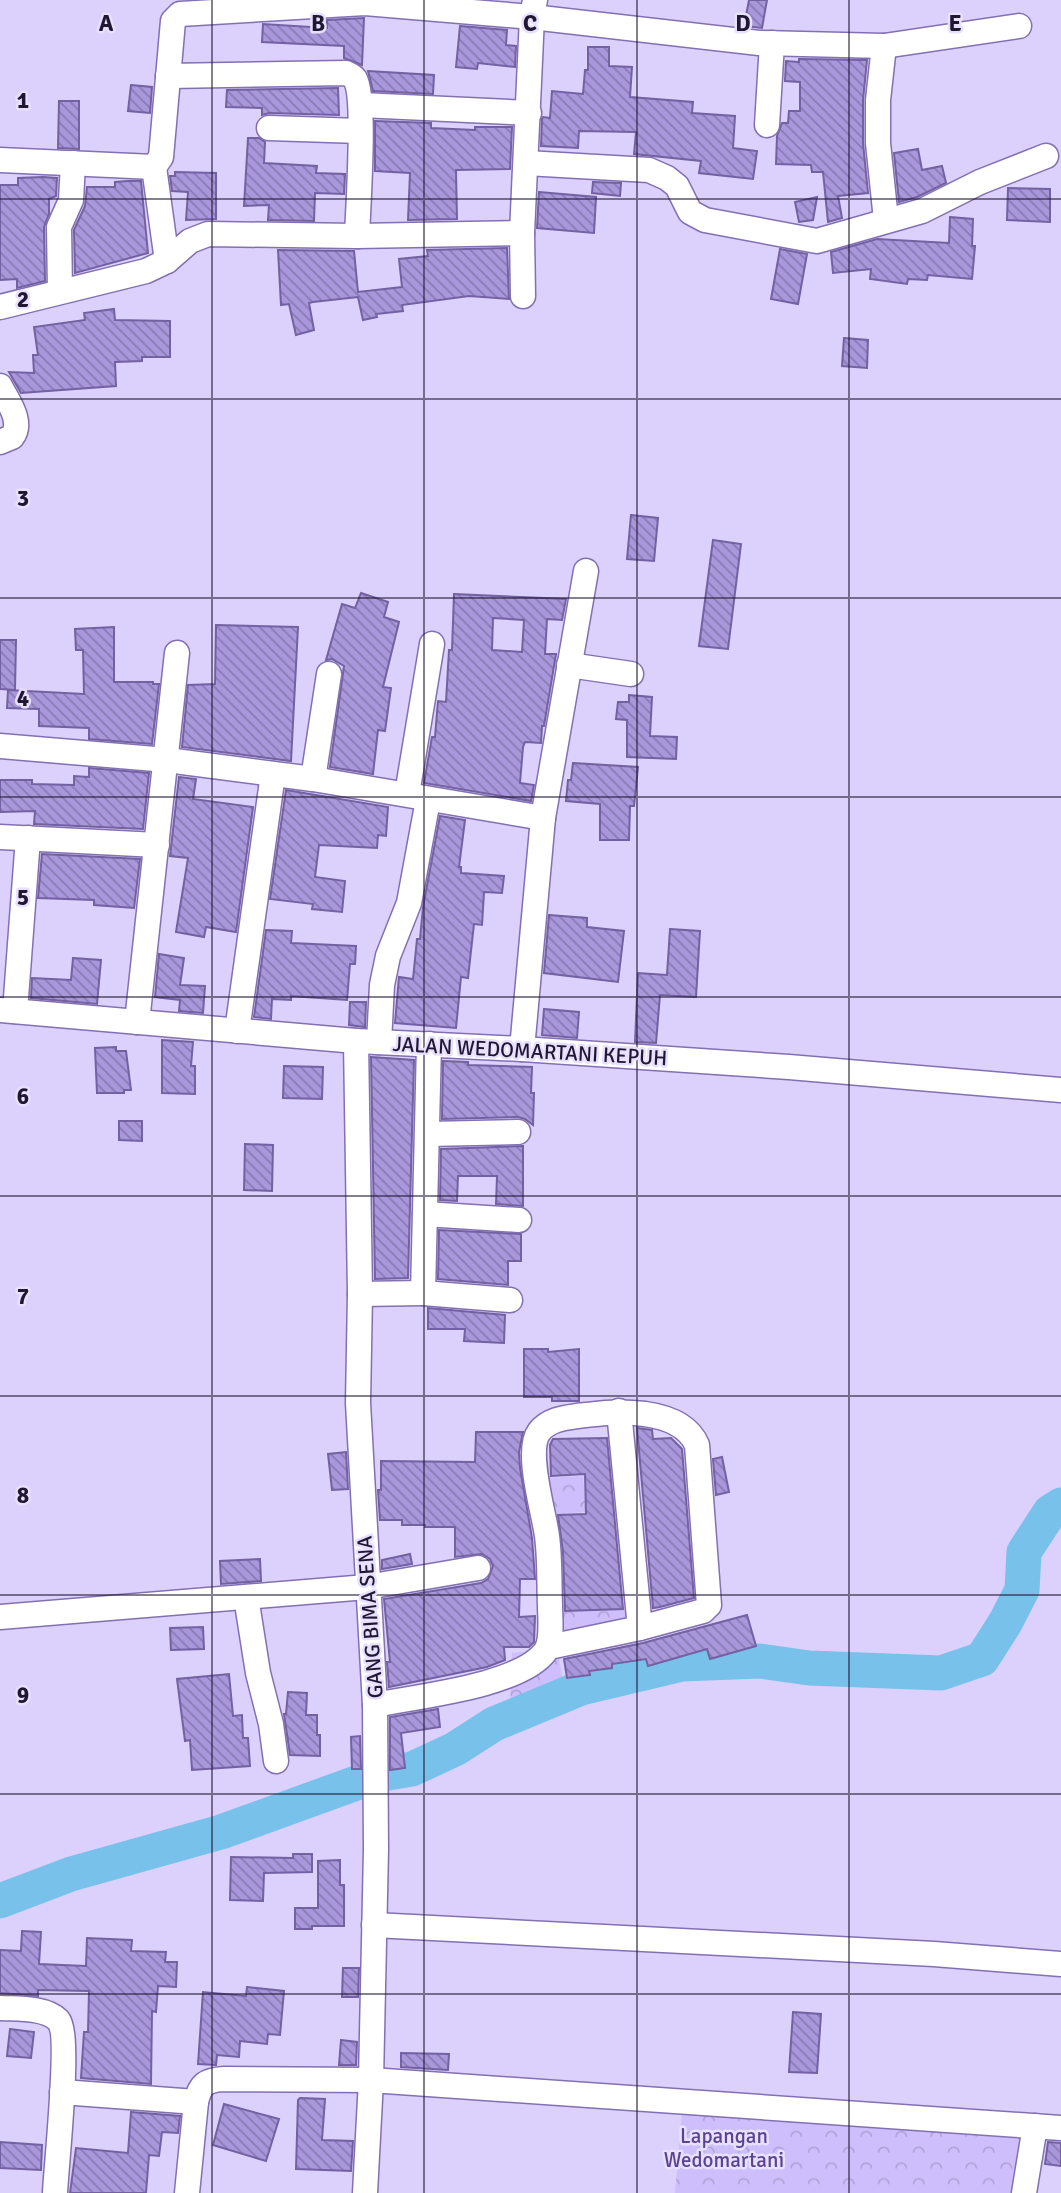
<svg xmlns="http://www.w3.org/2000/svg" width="1061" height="2193" viewBox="0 0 1061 2193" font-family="Signika,sans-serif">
  <defs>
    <pattern id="park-crowns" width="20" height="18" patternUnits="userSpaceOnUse" patternTransform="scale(1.75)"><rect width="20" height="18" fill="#cebffc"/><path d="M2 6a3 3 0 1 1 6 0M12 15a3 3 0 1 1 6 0" fill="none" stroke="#b1a3d8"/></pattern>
    <pattern id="building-back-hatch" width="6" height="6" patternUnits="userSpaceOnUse" patternTransform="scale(1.75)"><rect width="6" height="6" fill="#a997dc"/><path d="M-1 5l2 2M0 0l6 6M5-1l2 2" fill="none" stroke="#897ab3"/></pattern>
  </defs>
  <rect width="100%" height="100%" fill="#dbd1fc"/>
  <g fill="url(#park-crowns)">
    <polygon points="583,1476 586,1512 544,1515 540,1478"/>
    <polygon points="634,1609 635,1626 555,1644 558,1612"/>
    <polygon points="557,1648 564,1685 510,1704 512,1653"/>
    <polygon points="683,2101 1035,2126 1024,2193 675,2193"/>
  </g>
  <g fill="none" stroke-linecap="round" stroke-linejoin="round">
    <g stroke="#78c1eb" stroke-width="35">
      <polyline points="382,1774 412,1769 455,1749 494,1724 581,1688 682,1664 760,1661 809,1668 941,1673 982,1659 1005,1623 1022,1590 1024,1552 1050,1512 1061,1505"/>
      <polyline points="0,1901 71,1874 221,1832 359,1782"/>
    </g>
  </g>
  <g fill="url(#building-back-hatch)" stroke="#7361a2" stroke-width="2" fill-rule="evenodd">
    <polygon points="749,0 767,0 762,28 744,26"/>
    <polygon points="364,18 362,65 344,58 344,46 262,42 263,24 327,28 327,20"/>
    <polygon points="460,26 507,30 506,45 516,46 515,67 478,63 477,69 456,67"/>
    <polygon points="588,47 609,47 609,66 632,67 630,97 693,102 692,113 735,116 733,148 757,151 753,179 699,173 701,161 634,154 636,132 579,131 578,148 541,146 542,119 543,117 550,118 552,91 583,94 585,70 588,70"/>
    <polygon points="799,59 867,60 863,100 863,143 868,193 838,196 842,218 828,222 823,172 812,172 811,165 776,164 777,136 782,123 788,123 789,111 800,111 800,82 785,81 786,61 799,62"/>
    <polygon points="368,71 434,75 433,94 373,91"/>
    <polygon points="131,85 152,87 150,113 128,111"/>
    <polygon points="338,88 339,115 269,113 262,115 262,108 226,107 227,90"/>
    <polygon points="59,101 79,101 79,149 58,148"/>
    <polygon points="375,121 431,123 431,128 475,130 475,127 512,127 510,169 456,170 457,219 408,220 410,173 375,171"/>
    <polygon points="248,138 259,138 265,142 264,163 317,166 316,173 345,174 344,194 315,193 314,221 268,220 269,205 244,206"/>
    <polygon points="918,149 922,170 942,166 946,183 917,197 899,202 894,153"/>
    <polygon points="175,172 216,173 216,219 186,220 188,192 172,191 170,176 175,176"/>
    <polygon points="43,177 57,178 56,196 49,199 49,214 44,227 45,281 17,288 17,279 0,280 0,185 18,185 18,178"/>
    <polygon points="128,181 141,181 148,253 75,273 74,230 85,206 87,187 115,187 115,182"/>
    <polygon points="593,182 621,183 620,196 592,193"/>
    <polygon points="1008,188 1050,189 1050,222 1007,220"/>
    <polygon points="539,192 596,197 594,233 537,228"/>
    <polygon points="817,197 813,220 799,222 795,202"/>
    <polygon points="950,217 973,219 972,246 975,246 972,279 928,275 927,280 908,279 907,284 870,279 871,269 833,273 831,252 877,239 949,243"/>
    <polygon points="507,248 509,299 469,296 402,305 403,311 376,314 377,317 363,320 358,297 313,302 309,303 314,330 296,335 289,304 281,305 278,250 354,251 358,292 402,287 399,259 428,256 427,250"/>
    <polygon points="780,249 807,254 798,304 771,299"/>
    <polygon points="114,309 115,320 170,321 170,357 142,357 142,361 115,362 116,386 21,393 9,372 34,373 33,355 38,355 34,327 85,320 84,313"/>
    <polygon points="844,338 868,340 867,368 842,366"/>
    <polygon points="631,515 658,518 654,561 627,559"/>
    <polygon points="713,540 741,544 728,649 699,646"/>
    <polygon points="361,593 388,602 384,617 399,622 383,687 391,688 385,731 378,730 373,774 330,767 344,666 332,659 326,660 342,604 355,608"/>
    <path d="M454 594 566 599 562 620 547 619 545 654H556L544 726H542L541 743 525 742 523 747 520 783 534 785 531 801 424 783 432 737H435L438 701 446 702 449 650H452ZM493 618 524 620 522 652 492 650Z"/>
    <polygon points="216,625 298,627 291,761 182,747 188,685 215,684"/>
    <polygon points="114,627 114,682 153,682 153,684 159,684 152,744 89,739 89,728 39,726 39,709 7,708 8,690 84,694 83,650 76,650 75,629"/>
    <polygon points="0,640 16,640 15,690 0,689"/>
    <polygon points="629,695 652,697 650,736 677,737 676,759 627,757 627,720 616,719 618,702 629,702"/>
    <polygon points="573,763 638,767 634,806 630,806 629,840 600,840 600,804 566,801 568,780 571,780"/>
    <polygon points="89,768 149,773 143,829 34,824 35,811 0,812 0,780 32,780 32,784 74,785 74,776 89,777"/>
    <polygon points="179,777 196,779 193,799 253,807 236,932 206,927 204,937 176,932 188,858 170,856"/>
    <polygon points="286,790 388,807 386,836 378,835 377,848 319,845 315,877 345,881 342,912 312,909 313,904 270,899"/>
    <polygon points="440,816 465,820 459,867 461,867 461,873 504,876 502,893 484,892 482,925 474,924 468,978 461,977 456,1028 395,1023 399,977 413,979 417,939 420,939 423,907"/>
    <polygon points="42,854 140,859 134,908 94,905 94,900 38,898"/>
    <polygon points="549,915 587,918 587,927 624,931 618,982 544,973"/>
    <polygon points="670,929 700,931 696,997 660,995 656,1043 635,1042 638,973 667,975"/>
    <polygon points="266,930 292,931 291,943 356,946 355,964 350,964 347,1000 291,996 291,1000 272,999 271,1019 254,1017"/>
    <polygon points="159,954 184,958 180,985 205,986 203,1013 179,1011 180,1000 155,997"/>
    <polygon points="73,958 101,960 97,1004 31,998 32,978 71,980"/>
    <polygon points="350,1002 366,1002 365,1027 349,1025"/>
    <polygon points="544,1009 579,1012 577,1038 542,1035"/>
    <polygon points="162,1040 193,1042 191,1066 195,1066 195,1094 162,1093"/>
    <polygon points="116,1047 116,1051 126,1051 131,1090 124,1090 124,1093 97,1093 95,1048"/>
    <polygon points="371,1057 414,1060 408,1278 375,1279"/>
    <polygon points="443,1061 468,1062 468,1065 532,1067 531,1093 534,1093 533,1125 525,1119 518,1117 442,1119"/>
    <polygon points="284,1066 323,1067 322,1099 283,1098"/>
    <polygon points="119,1121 142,1121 142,1141 119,1140"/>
    <polygon points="245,1144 273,1145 272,1191 244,1190"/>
    <polygon points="523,1146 523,1206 496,1204 497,1176 458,1176 457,1201 440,1200 441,1149"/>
    <polygon points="439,1230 521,1234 521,1261 508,1261 508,1285 438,1279"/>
    <polygon points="428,1308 505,1315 504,1343 464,1341 465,1329 428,1329"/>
    <polygon points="524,1349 548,1349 548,1352 579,1349 579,1401 552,1401 552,1397 524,1397"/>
    <polygon points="637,1428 652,1430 653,1439 671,1438 682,1449 694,1598 660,1607 653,1608"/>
    <polygon points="476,1432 523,1432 519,1452 520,1468 532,1538 535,1579 520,1579 519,1617 535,1616 534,1642 529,1647 504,1647 505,1660 487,1667 389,1687 387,1662 390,1662 384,1599 481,1583 488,1579 493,1566 490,1559 482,1554 455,1557 455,1527 425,1527 425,1525 402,1525 402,1520 380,1520 378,1490 381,1490 381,1461 475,1462"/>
    <polygon points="607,1438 623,1609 565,1611 563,1552 558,1515 586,1514 585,1474 551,1476 550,1445 553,1439"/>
    <polygon points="346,1452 348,1489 332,1490 328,1454"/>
    <polygon points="722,1457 729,1492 716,1495 713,1459"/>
    <polygon points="410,1554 412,1564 382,1569 382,1560"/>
    <polygon points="260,1559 261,1581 221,1584 220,1561"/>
    <polygon points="747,1615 756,1646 710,1659 707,1649 648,1666 646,1659 612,1664 612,1668 589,1671 590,1675 567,1678 564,1659 643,1643"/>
    <polygon points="203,1627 204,1649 171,1650 170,1628"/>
    <polygon points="229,1674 233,1716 242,1715 243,1738 248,1738 250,1766 192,1770 190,1740 185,1741 177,1679"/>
    <polygon points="288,1692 307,1693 306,1715 317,1715 317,1735 320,1735 320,1756 290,1755 284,1714 286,1714"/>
    <polygon points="438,1709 440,1727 401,1733 405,1768 390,1770 390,1717"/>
    <polygon points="360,1736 361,1769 352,1769 351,1737"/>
    <polygon points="293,1854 312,1854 312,1872 264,1873 263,1901 230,1900 231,1857 293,1858"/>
    <polygon points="340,1860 340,1885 344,1885 344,1926 312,1926 312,1929 295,1929 295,1908 318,1908 318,1861"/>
    <polygon points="22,1931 41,1932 39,1964 86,1966 87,1938 132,1940 131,1951 166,1952 165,1962 177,1962 176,1987 158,1986 156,2012 152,2011 151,2084 81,2078 84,2032 88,2032 89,1991 38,1990 38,1996 0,1993 0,1950 21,1951"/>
    <polygon points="343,1968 359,1968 358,1997 342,1997"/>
    <polygon points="247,1987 284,1991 280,2035 268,2034 267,2044 240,2041 239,2057 217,2055 216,2065 198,2064 203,1992 246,1996"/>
    <polygon points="793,2012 821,2014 817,2073 789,2072"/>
    <polygon points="10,2029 34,2032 31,2058 7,2056"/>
    <polygon points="341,2040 357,2042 356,2065 339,2065"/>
    <polygon points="401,2053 449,2054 448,2070 401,2067"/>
    <polygon points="300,2098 325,2099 322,2140 353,2141 351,2171 296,2169 298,2100"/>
    <polygon points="224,2104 279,2119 266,2161 213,2145"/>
    <polygon points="131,2112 180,2116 178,2133 162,2132 159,2156 149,2155 146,2193 70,2193 76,2148 128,2153"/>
    <polygon points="0,2142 42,2145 41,2170 0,2168"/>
    <polygon points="1048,2142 1061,2143 1061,2166 1045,2164"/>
  </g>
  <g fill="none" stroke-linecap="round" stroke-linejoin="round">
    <defs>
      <g id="minor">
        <polyline points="884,46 878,100 878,143 886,220"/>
        <path d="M168 76 346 73C350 75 352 75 355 79 366 97 358 208 357 236"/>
        <polyline points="361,105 529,113"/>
        <polyline points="767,125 772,43"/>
        <polyline points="269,128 360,131"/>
        <polyline points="0,160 154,167 161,157 173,21 180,14 365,3 532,17 759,43 884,46 1019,26"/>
        <polyline points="526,163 649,170 667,178 677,186 690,212 705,220 817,241 922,211 980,182 1046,156"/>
        <polyline points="154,167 167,261"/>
        <polyline points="60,291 59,227 71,200 73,163"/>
        <polyline points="523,296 522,233 532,17 535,0"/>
        <polyline points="0,307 146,271 167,261 190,241 208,234 357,236 522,233"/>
        <path d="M0 386C7 400 24 422 12 437L0 442"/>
        <polyline points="569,665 631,674"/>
        <polyline points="0,746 167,760 313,779 543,818"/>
        <polyline points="313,779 329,674"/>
        <polyline points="407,794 432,644"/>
        <polyline points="0,837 157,845"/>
        <polyline points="0,1010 356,1041 522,1049 789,1067 1061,1090"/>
        <polyline points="15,1011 28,838"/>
        <polyline points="137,1022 177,653"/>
        <polyline points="237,1031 273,774"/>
        <polyline points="356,1041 360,1294 358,1403 375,1705 376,1849 371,2080 365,2193"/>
        <polyline points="379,1042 382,985 388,956 409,903 428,800"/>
        <polyline points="429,1044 423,1293 510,1300"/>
        <polyline points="522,1049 543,818 586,571"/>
        <polyline points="428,1134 518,1132"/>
        <polyline points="425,1214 519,1220"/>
        <polyline points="360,1294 423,1293"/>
        <polyline points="246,1597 258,1673 271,1724 276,1761"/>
        <polyline points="0,1617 367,1587 478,1568"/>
        <polyline points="549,1647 640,1628 619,1411"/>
        <path d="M375 1705C418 1696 519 1686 545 1652 553 1642 550 1618 550 1605 549 1582 550 1558 547 1536 544 1513 525 1451 539 1432 548 1420 563 1418 577 1416 603 1413 619 1411 645 1414 666 1417 688 1424 697 1445L709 1605 703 1611 640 1628"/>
        <polyline points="374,1925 934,1954 1061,1964"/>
        <path d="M0 2008C17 2009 45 2007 58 2020 71 2034 56 2167 55 2193"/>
        <polyline points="62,2092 196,2102"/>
        <path d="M187 2193 196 2102C200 2084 206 2080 224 2079L371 2080 1061 2128"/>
        <polyline points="1024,2193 1035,2126"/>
      </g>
    </defs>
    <use href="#minor" stroke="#8270b3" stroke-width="27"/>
    <use href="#minor" stroke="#fff" stroke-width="24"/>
  </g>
  <path fill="none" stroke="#201832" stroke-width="2" stroke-opacity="0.55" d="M212 0V2193M424 0V2193M637 0V2193M849 0V2193M0 199H1061M0 399H1061M0 598H1061M0 797H1061M0 997H1061M0 1196H1061M0 1396H1061M0 1595H1061M0 1794H1061M0 1994H1061"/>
  <g text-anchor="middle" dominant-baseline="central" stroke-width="5" stroke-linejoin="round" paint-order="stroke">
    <g font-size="21" fill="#201832" stroke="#e7e0fe">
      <text transform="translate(530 1051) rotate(3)">JALAN WEDOMARTANI KEPUH</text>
      <text transform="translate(370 1617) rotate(-94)">GANG BIMA SENA</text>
    </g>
    <g font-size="21" fill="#5c4392" stroke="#e7e0fe">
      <text x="724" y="2136">Lapangan<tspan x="724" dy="24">Wedomartani</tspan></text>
    </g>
  </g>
  <g font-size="23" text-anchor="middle" font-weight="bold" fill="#201832" stroke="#e7e0fe" stroke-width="5" stroke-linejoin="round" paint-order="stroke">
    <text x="106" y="31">A</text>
    <text x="318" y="31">B</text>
    <text x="530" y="31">C</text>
    <text x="743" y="31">D</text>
    <text x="955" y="31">E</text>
    <text x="23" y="108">1</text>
    <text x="23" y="307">2</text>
    <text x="23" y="506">3</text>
    <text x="23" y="706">4</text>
    <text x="23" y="905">5</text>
    <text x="23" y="1104">6</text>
    <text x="23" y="1304">7</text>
    <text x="23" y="1503">8</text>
    <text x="23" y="1703">9</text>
  </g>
</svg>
